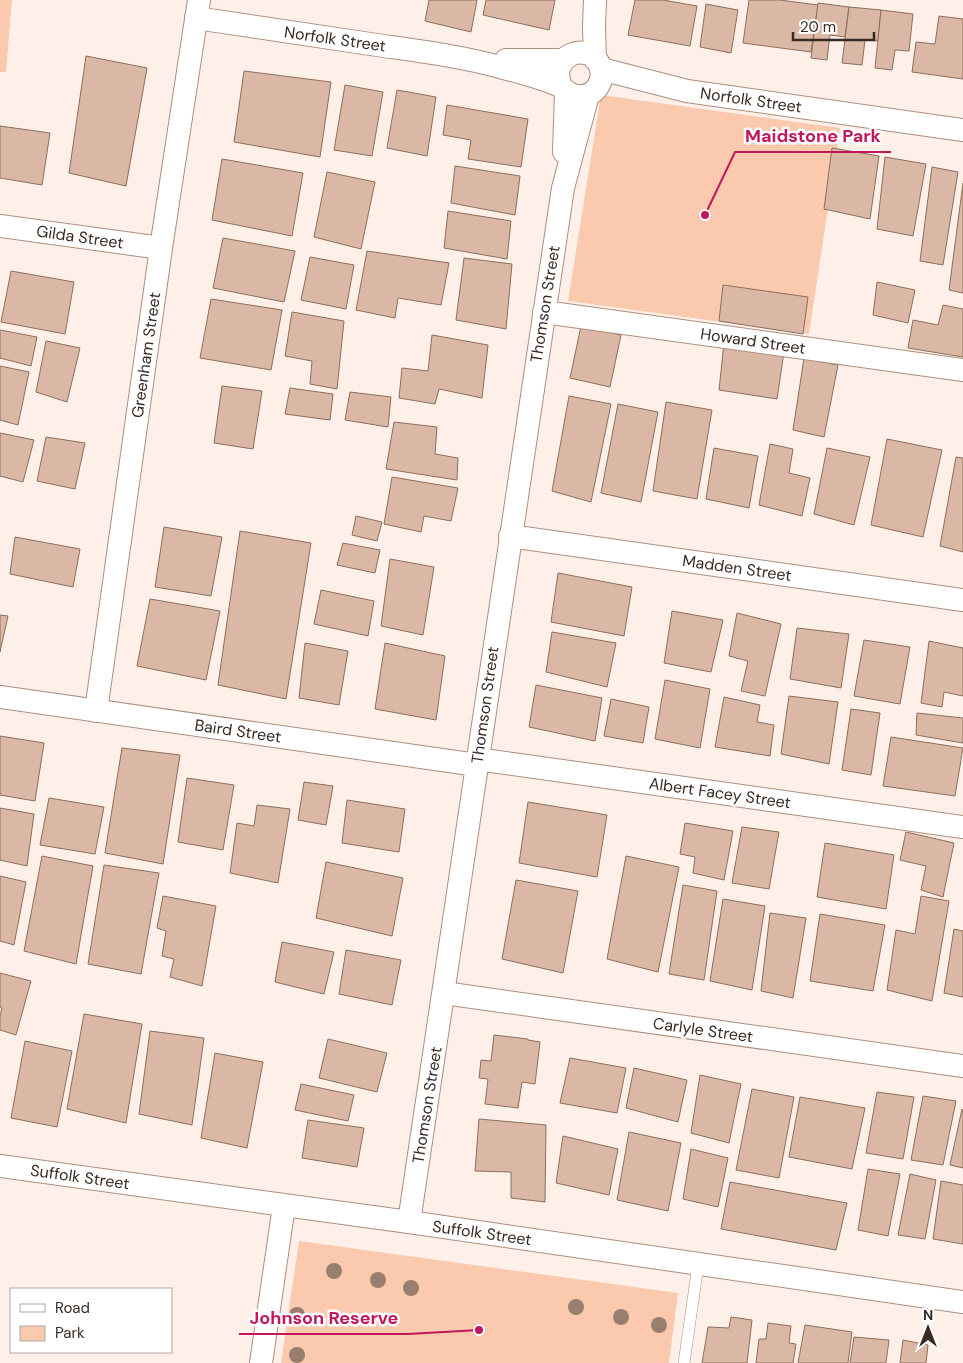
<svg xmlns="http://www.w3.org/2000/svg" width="963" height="1363" viewBox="0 0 963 1363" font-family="'DM Sans',sans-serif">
  <rect width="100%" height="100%" fill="#fef0e8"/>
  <g fill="#fac9ae">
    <polygon points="0,0 12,0 6,72 0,72"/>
    <polygon points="601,95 840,128 809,334 568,301"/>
    <polygon points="299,1241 678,1293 669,1363 281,1363"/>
  </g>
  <g fill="#dbb8a6" stroke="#8d6e5d">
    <polygon points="429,0 477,0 471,32 425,21"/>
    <polygon points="486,0 555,0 549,30 483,15"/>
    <polygon points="635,0 663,0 697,6 690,46 628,35"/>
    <polygon points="749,0 780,0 818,5 811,52 743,43"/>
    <polygon points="818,3 849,7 845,37 830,35 827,60 811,58"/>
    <polygon points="706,4 738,10 731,53 700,47"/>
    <polygon points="849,7 881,10 878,41 865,40 862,65 842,63"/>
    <polygon points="881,10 913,14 909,51 895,50 892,70 875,68"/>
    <polygon points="939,16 963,19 963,79 912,72 916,42 935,44"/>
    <polygon points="86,56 147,68 126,186 69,173"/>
    <polygon points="244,71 331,82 320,157 234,142"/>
    <polygon points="345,85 383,92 372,156 334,150"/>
    <polygon points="397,90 436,97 427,156 387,148"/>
    <polygon points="447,105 528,119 521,167 468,159 471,140 443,135"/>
    <polygon points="0,126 50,133 42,185 0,178"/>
    <polygon points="832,148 879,156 870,219 824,209"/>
    <polygon points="885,157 926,164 913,236 877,229"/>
    <polygon points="222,159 303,173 292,236 212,220"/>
    <polygon points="455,166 520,176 515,215 451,203"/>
    <polygon points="932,167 958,172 943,265 920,261"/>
    <polygon points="327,172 375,182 361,249 314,237"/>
    <polygon points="963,183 963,293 949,290"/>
    <polygon points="448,211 511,221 507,259 444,248"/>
    <polygon points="223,238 295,251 284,302 213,288"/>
    <polygon points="367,251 449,263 441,305 398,298 395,318 356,310"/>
    <polygon points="310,257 354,265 346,309 301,300"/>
    <polygon points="464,258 512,264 506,329 456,320"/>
    <polygon points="11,271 74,282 65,334 1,322"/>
    <polygon points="877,282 915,290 908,323 873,315"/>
    <polygon points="723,285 808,297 803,334 719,321"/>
    <polygon points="211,299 282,310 271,370 200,358"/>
    <polygon points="943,305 963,309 963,357 908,348 913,320 938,325"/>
    <polygon points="292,312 344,321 337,389 310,384 312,361 285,356"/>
    <polygon points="581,326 621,335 610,387 570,378"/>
    <polygon points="0,330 37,337 31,366 0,358"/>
    <polygon points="432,335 488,345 482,398 439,389 435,404 399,398 402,368 428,371"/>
    <polygon points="46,341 80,348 67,402 36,392"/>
    <polygon points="724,343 784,352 777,399 719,390"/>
    <polygon points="804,358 838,365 824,437 793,430"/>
    <polygon points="0,366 29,372 18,425 0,420"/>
    <polygon points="222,386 262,391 253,449 214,443"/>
    <polygon points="290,388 333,394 330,420 285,414"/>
    <polygon points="350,392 391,397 388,427 345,420"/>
    <polygon points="569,396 611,404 591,502 552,491"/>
    <polygon points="666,402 712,410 697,499 653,491"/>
    <polygon points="618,404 658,412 641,502 601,493"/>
    <polygon points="394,422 437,427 435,454 458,458 457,480 386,469"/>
    <polygon points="0,433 34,440 23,482 0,476"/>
    <polygon points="46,437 85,443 75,489 37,481"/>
    <polygon points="887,439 942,450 923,537 871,525"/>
    <polygon points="770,444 793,449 789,473 810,478 802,516 759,505"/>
    <polygon points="714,448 758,456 749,508 706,499"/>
    <polygon points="827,448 870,457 854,525 814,514"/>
    <polygon points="956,457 963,458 963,552 940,546"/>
    <polygon points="392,477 458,488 451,521 424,516 421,532 384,524"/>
    <polygon points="356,516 382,522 377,541 352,535"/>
    <polygon points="164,527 222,537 211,596 155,587"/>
    <polygon points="240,531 311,543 286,699 218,685"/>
    <polygon points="15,537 80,549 73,587 10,574"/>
    <polygon points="343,543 380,550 375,573 337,565"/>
    <polygon points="390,559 434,567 423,635 381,626"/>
    <polygon points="558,573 632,587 624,636 551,622"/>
    <polygon points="321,590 374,601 368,636 314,624"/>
    <polygon points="150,599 220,611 206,680 137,666"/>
    <polygon points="672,611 723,620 711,672 664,663"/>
    <polygon points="737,613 781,624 765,696 741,691 748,661 729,656"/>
    <polygon points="0,615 8,616 0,652"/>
    <polygon points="797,628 849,634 841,688 790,679"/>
    <polygon points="552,632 616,643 607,687 546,672"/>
    <polygon points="864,640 910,647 900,704 854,696"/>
    <polygon points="929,641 963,648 963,696 944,692 942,707 921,703"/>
    <polygon points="305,643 348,651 339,705 299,698"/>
    <polygon points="385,643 445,656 436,720 375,709"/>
    <polygon points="665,680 710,689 700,748 655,739"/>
    <polygon points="536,685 602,698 595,741 529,727"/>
    <polygon points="789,696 838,702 829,764 781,754"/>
    <polygon points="724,697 760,705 757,722 774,725 770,756 715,747"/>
    <polygon points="611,699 649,707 643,743 604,736"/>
    <polygon points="851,709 880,713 871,775 842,770"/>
    <polygon points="917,713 963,718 963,743 916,735"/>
    <polygon points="0,736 44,743 35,801 0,795"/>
    <polygon points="891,737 963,748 955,796 883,786"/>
    <polygon points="122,748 180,755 163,864 105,853"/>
    <polygon points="187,778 234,785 223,850 178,842"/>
    <polygon points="304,782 333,786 326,825 298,820"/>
    <polygon points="49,798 104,807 95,854 40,845"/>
    <polygon points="347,800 405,809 399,852 342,843"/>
    <polygon points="528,802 607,815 597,877 519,863"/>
    <polygon points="257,805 290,809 278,883 230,873 237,823 254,826"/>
    <polygon points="0,808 34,814 27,866 0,860"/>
    <polygon points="685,823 733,831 724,880 693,873 695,857 680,854"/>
    <polygon points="742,827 779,832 769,889 732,883"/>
    <polygon points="906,832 954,843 943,897 921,890 926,866 900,860"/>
    <polygon points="825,843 894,855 886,909 817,897"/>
    <polygon points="42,856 93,866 76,964 24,951"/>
    <polygon points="626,856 679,867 658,972 607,959"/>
    <polygon points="326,862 403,878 392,936 316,918"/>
    <polygon points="104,865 159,873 141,974 88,964"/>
    <polygon points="0,876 26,882 14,945 0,941"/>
    <polygon points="516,880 578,891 563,973 502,959"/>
    <polygon points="683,885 717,891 704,980 669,974"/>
    <polygon points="163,896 216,906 202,986 170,977 174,959 162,956 166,931 157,928"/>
    <polygon points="921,896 949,901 932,1001 887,990 896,930 915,934"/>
    <polygon points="723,899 765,906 752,990 710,981"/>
    <polygon points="770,913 806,918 793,998 761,991"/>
    <polygon points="820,914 885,925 873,991 810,981"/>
    <polygon points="954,929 963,931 963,997 944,993"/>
    <polygon points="282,942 334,952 324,994 275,982"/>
    <polygon points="346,950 401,960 392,1005 339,994"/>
    <polygon points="0,973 31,981 16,1035 0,1030 0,1016 2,1008 0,1007"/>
    <polygon points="84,1014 142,1024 126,1123 67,1109"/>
    <polygon points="150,1031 204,1038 192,1125 139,1114"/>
    <polygon points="494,1035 528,1039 528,1040 540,1042 535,1084 522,1082 518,1108 485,1104 488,1079 479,1078 481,1060 491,1061"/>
    <polygon points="328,1039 387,1053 377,1092 319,1078"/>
    <polygon points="25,1041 72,1051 57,1127 11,1118"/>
    <polygon points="215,1053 263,1062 247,1148 201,1138"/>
    <polygon points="570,1058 626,1068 617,1113 560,1103"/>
    <polygon points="634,1068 687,1080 678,1122 626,1108"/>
    <polygon points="700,1075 741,1084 729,1143 691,1133"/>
    <polygon points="301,1084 354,1095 348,1121 295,1110"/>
    <polygon points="752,1089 794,1097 779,1178 736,1170"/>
    <polygon points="877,1092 914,1097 903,1159 866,1153"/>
    <polygon points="923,1096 956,1101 943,1165 911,1160"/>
    <polygon points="800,1097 865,1108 852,1169 789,1157"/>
    <polygon points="962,1109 963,1110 963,1168 950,1165"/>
    <polygon points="479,1119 546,1125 545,1202 511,1198 511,1172 475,1171"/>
    <polygon points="308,1120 364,1128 357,1167 302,1158"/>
    <polygon points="629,1132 681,1143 668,1211 617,1200"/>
    <polygon points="563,1136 618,1149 609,1195 556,1183"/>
    <polygon points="691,1149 728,1158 718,1207 683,1199"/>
    <polygon points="868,1169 900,1174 888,1236 858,1230"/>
    <polygon points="910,1174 936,1180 925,1239 898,1235"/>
    <polygon points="941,1181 963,1185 963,1244 933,1239"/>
    <polygon points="730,1182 847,1203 836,1250 721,1229"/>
    <polygon points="731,1317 752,1320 747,1363 702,1363 708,1327 729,1328"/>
    <polygon points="768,1323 791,1326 789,1343 796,1344 793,1363 756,1363 759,1339 766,1339"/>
    <polygon points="805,1325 852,1332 848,1363 798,1363"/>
    <polygon points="854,1337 889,1340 886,1363 850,1363"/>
    <polygon points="903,1340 928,1345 926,1363 900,1363"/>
  </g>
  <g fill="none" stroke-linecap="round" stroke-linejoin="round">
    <defs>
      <polyline id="service" points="684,1363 698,1265"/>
      <g id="minor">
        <polyline points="595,0 594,27 595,59"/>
        <path d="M196 18C257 27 317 36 377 45 418 51 460 56 500 67 520 72 540 77 558 85 566 89 568 96 578 96 594 98 606 81 600 66 589 39 547 56 561 86"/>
        <polyline points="506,60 563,60"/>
        <polyline points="601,69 687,91 963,130"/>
        <polyline points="564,152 566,92"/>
        <polyline points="0,226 161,248"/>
        <polyline points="544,312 963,370"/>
        <polyline points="510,536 963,600"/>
        <polyline points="0,697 477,765"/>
        <polyline points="96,711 161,248 199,0"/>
        <polyline points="477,759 963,827"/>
        <polyline points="444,993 963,1066"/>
        <polyline points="0,1166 409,1222 963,1302"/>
        <polyline points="409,1222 563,188 588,95"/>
        <polyline points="261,1363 284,1206"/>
      </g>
    </defs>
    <use href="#service" stroke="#ae8e7c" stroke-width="12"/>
    <use href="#minor" stroke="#ae8e7c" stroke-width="24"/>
    <use href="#service" stroke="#fff" stroke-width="11"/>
    <use href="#minor" stroke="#fff" stroke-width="22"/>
  </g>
  <g fill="#987e6e">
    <circle cx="334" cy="1271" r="8"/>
    <circle cx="378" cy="1280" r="8"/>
    <circle cx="411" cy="1288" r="8"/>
    <circle cx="576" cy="1307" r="8"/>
    <circle cx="297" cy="1315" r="8"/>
    <circle cx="621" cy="1317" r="8"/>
    <circle cx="659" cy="1325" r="8"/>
    <circle cx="297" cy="1355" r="8"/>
  </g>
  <g text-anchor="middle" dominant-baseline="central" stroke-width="5" stroke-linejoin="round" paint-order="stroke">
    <g font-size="16" fill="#372a23" stroke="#fff">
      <text transform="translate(335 39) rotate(8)">Norfolk Street</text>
      <text transform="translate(751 100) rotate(8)">Norfolk Street</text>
      <text transform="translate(80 237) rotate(8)">Gilda Street</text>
      <text transform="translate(545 304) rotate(-81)">Thomson Street</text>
      <text transform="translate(753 341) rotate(8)">Howard Street</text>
      <text transform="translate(146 355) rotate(-82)">Greenham Street</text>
      <text transform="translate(737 568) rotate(8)">Madden Street</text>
      <text transform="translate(485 705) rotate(-82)">Thomson Street</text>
      <text transform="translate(238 731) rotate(8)">Baird Street</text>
      <text transform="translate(720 793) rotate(8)">Albert Facey Street</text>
      <text transform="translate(703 1030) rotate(8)">Carlyle Street</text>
      <text transform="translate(427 1105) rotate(-81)">Thomson Street</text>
      <text transform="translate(80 1177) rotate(8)">Suffolk Street</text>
      <text transform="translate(482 1233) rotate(8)">Suffolk Street</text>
    </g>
  </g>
  <path fill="none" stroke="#c2185b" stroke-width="2" d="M705 215L735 152H891M479 1330L408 1334H239"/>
  <g fill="#c2185b" stroke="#fff" stroke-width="2">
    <circle cx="705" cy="215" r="5"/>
    <circle cx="479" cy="1330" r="5"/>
  </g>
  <g font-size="18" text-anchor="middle" font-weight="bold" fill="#c2185b" stroke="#fff" stroke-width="5" stroke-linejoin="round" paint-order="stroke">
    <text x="813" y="142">Maidstone Park</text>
    <text x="324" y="1324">Johnson Reserve</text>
  </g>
  <rect x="10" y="1288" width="162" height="65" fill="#ffffff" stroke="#afaaa7"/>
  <rect x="20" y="1304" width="25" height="8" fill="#ffffff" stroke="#afaaa7"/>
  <text x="55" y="1313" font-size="15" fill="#372a23">Road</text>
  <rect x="20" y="1326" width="25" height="15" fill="#fac9ae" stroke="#afaaa7"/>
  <text x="55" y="1338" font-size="15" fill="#372a23">Park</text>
  <g transform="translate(928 1328)" stroke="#ffffff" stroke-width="4" paint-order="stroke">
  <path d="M0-4L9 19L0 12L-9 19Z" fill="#372a23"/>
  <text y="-8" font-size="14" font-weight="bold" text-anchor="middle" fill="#372a23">N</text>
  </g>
  <path d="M793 32v8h81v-8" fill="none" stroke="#372a23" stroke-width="2.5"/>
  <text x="800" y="32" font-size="15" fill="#372a23" stroke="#ffffff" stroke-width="4" paint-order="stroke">20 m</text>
</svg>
